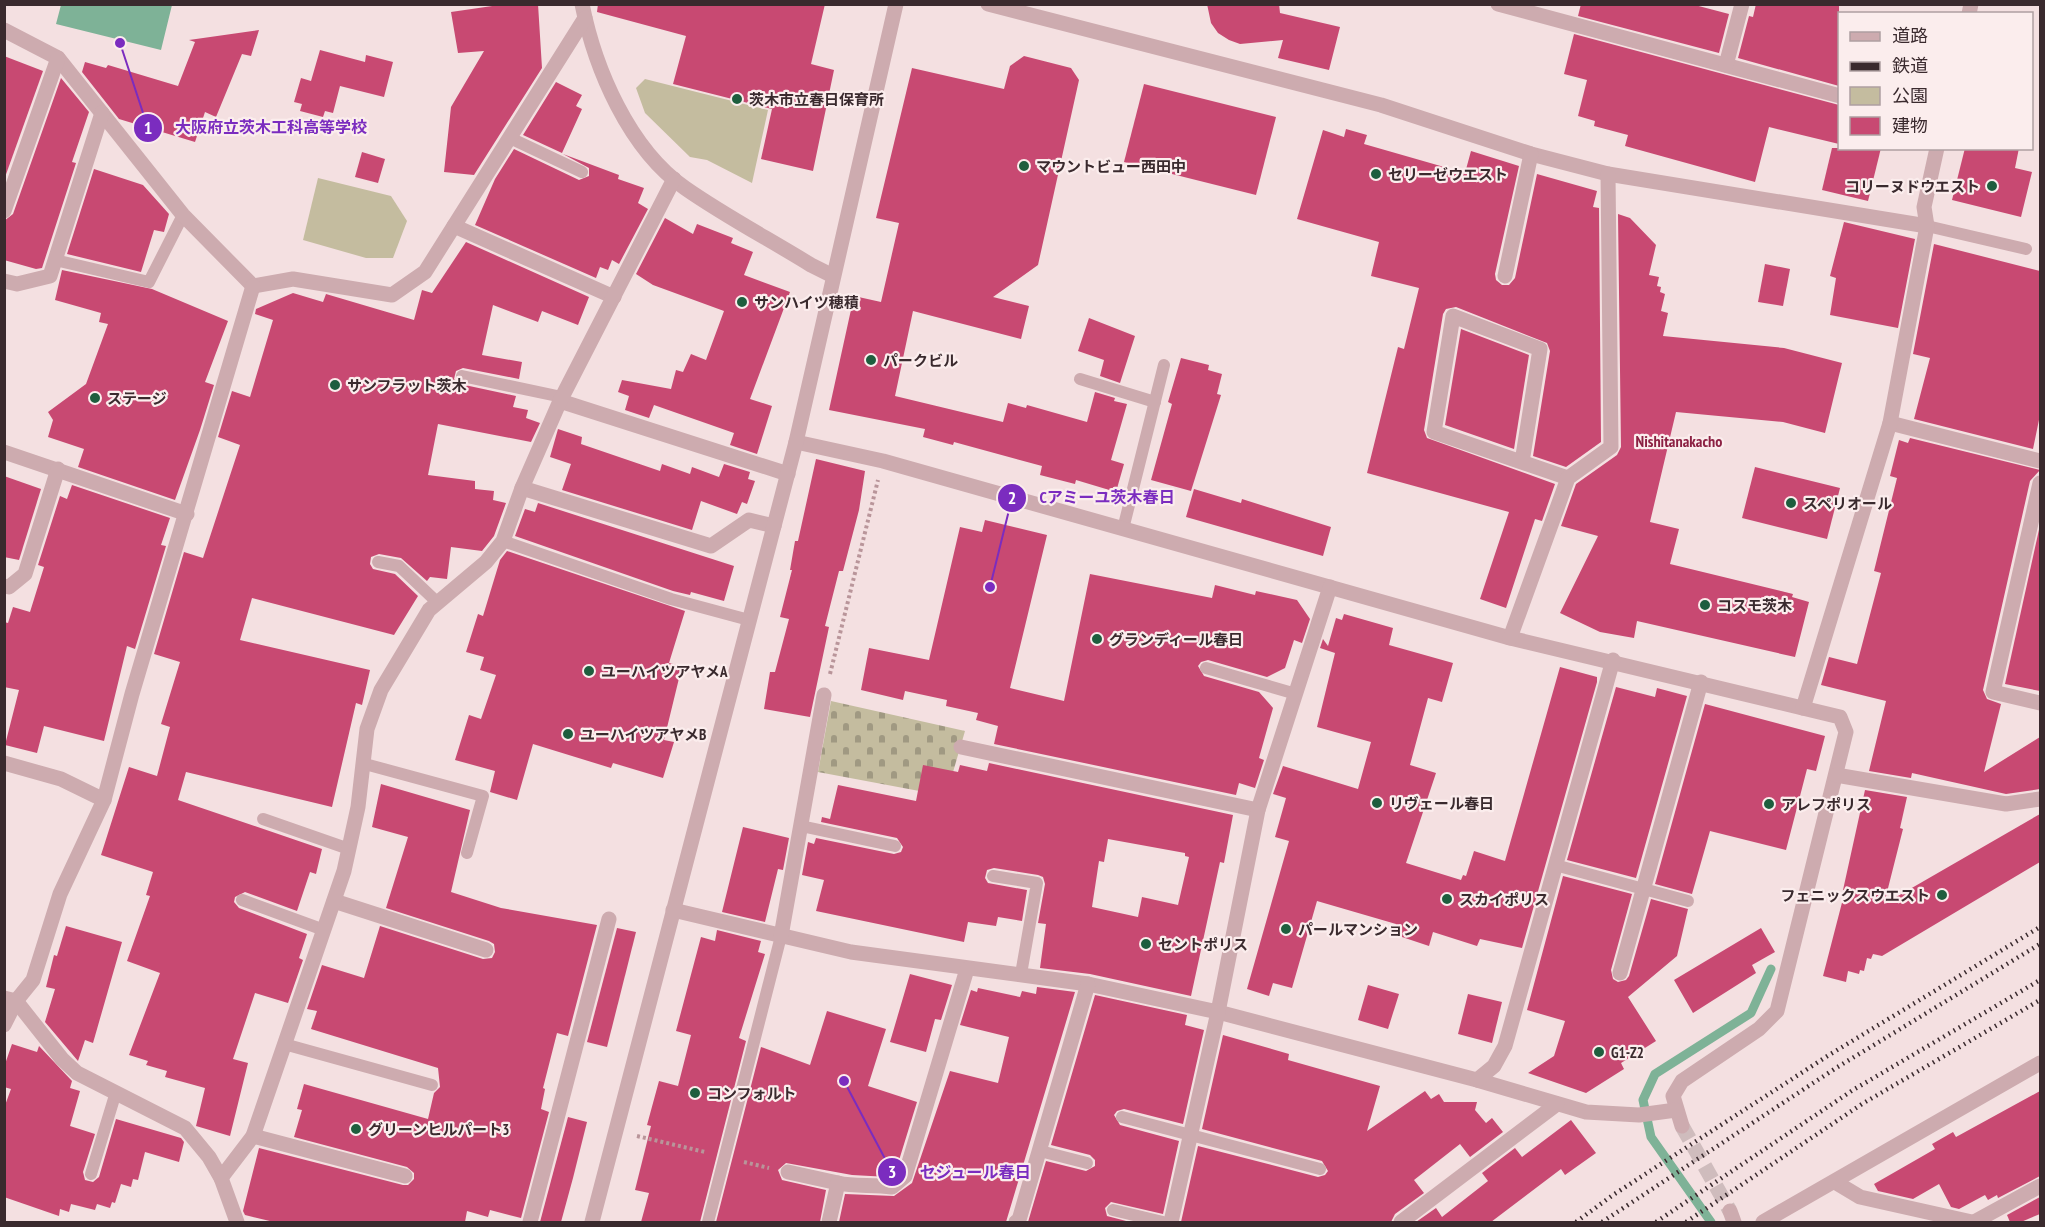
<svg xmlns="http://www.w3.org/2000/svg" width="2045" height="1227" viewBox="0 0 2045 1227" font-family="'PT Sans Narrow','Noto Sans JP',sans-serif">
  <defs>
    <pattern id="cemetery-stones" width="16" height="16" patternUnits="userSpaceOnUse" patternTransform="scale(1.5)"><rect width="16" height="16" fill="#c4bc9f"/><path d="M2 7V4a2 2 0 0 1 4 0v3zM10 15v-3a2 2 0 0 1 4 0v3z" fill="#a09982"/></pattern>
  </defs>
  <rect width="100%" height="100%" fill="#f4e0e1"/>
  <g fill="#c4bc9f">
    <polygon points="645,79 768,110 752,183 707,160 690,157 645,113 636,88"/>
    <polygon points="318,178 391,196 407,221 393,258 366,258 303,240"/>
  </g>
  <polygon fill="url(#cemetery-stones)" points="831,701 965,731 946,796 818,772"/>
  <polygon fill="#7eb297" points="61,5 61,4 172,5 161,50 56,24"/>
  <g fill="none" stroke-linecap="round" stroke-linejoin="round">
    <polyline stroke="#7eb297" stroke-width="9" points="1711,1222 1651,1137 1643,1100 1655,1074 1751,1013 1771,969"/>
  </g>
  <g fill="#c84972" fill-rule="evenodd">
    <polygon points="506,4 538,4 542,68 474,175 444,172 451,107 484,51 458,53 451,12"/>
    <polygon points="598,4 825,4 811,64 834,70 813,171 761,159 772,109 673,84 686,36 597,12"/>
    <polygon points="1207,4 1279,4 1280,13 1340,27 1329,70 1278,58 1283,40 1240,44 1229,40 1218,33 1211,23"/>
    <polygon points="1581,4 1691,4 1729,14 1719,53 1578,16"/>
    <polygon points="1756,4 1839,4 1839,86 1738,58 1749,16 1753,17"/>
    <polygon points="259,30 251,56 242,54 216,117 205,112 195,142 119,119 82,72 85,62 106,68 108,65 178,86 195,42 189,40"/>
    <polygon points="1574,34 1839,105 1839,144 1769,127 1755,182 1625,146 1628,135 1594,126 1595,121 1578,116 1587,80 1564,74"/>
    <polygon points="320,50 365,62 366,55 393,62 384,97 340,86 333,113 325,111 323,117 300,111 302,104 294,102 301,78 311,81"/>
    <polygon points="4,56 43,71 4,180"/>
    <polygon points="1024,56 1071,68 1079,80 1038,265 993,297 1029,306 1021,339 913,311 895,396 1003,422 1008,403 1026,408 1027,405 1087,422 1095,392 1115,398 1114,401 1127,404 1111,460 1124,464 1116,492 1076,480 1075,484 1040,475 1042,466 954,442 953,445 923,437 925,429 829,410 854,296 881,302 899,223 876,218 912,68 1004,89 1010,66"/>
    <polygon points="61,78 89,112 73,159 72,162 76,163 42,268 36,269 4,260 4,221 13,214"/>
    <polygon points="556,82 582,95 576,106 582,109 562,153 523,135"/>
    <polygon points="1144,84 1276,117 1256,195 1124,162"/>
    <polygon points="1346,129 1367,135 1364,144 1465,173 1471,151 1519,166 1495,274 1496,280 1502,285 1509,285 1515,278 1537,174 1597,191 1593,207 1599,208 1601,442 1566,467 1533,456 1550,351 1547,343 1456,307 1446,309 1443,314 1424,430 1427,438 1555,484 1542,521 1535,519 1506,608 1480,599 1509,512 1367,473 1398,347 1404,349 1419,288 1371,276 1379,242 1297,219 1323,130 1344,137"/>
    <polygon points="1832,148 1881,148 1868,201 1822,190"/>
    <polygon points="1965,148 2019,148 2015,168 2032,172 2021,217 1952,200"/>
    <polygon points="514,149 579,180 589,176 589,168 563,154 619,175 618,179 644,188 638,203 648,209 619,264 612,260 608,270 600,267 596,278 475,225 495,179"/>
    <polygon points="362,152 385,159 378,183 355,177"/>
    <polygon points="94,169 143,185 169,214 164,232 154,230 141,272 67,254"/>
    <polygon points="1618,214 1630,218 1656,245 1649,275 1659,277 1657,286 1661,287 1660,292 1665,294 1661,311 1668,313 1663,336 1784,348 1842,363 1825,433 1783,422 1676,412 1650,522 1679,529 1670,564 1793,594 1792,597 1809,602 1795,657 1637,621 1634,638 1600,632 1560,613 1598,536 1561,526 1576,484 1617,455 1621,447"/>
    <polygon points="665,218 693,234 697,224 733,238 731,243 753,252 744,275 790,292 750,399 772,406 757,454 730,445 734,433 654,405 649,418 625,410 629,396 618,392 622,380 671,389 676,370 683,372 691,354 706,360 724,311 653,285 636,274"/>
    <polygon points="1844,222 1915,239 1898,328 1830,315 1836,278 1830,276"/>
    <polygon points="466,242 589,297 578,325 542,311 538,322 493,305 482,355 522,362 519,379 463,368 456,371 454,379 460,384 516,396 513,407 528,410 526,418 540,423 531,442 438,424 428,475 475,481 475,489 494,491 493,500 506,503 494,536 482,551 451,547 447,579 430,577 427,581 401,558 379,554 371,557 370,564 373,569 395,574 418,596 394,635 252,598 240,640 370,670 362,705 356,703 332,807 186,772 178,800 322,849 316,874 310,872 297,911 245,892 235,897 234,902 239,908 307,934 299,958 303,960 288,1003 255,993 233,1059 248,1063 230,1136 196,1126 205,1088 165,1077 167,1071 146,1065 148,1061 129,1055 160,973 127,961 150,896 146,895 153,872 101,855 129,767 157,776 170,727 161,724 180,662 154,654 184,552 203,558 240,445 218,437 232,391 250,397 273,320 255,314 256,309 293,293 323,302 326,294 414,320 422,290 432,293"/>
    <polygon points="1934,244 2040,271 2040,415 2033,449 1914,419 1930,358 1913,354"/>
    <polygon points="1765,264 1790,269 1783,306 1758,302"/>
    <polygon points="62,270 152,289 228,321 205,382 214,385 200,430 175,500 78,467 84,449 48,437 53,420 48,412 86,384 108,324 99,322 101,313 55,300"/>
    <polygon points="1089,318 1135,336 1120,383 1100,376 1104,360 1078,351"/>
    <polygon points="1461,329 1529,355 1514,449 1445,425"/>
    <polygon points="1181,358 1209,365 1208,370 1222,374 1217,394 1221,395 1191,491 1151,480 1172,404 1168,402"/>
    <polygon points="558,429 582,437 581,444 660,471 662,464 690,474 692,467 719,477 724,464 750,472 748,479 755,481 747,504 742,502 737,514 701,501 692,530 562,490 571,464 550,457"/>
    <polygon points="1910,438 2040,470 2030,481 1983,690 1987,699 2001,704 1984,772 2040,737 2040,789 2006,794 1912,773 1911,778 1869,771 1886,701 1821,685 1829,657 1857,664 1881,573 1874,571 1897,478 1890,476 1899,440 1908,443"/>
    <polygon points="816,459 865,471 859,510 843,571 839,571 825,626 829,627 810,717 764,709 770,672 775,672 789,619 780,617 792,570 790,570 795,541 798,541"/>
    <polygon points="1755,467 1840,488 1827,539 1742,518"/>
    <polygon points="4,476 41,489 19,560 4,557"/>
    <polygon points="72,485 170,518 161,545 166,546 135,649 127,646 104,741 44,726 37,753 5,745 19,690 4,687 4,622 8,623 13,607 30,612 44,567 38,565 60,496 67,499"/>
    <polygon points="1194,489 1241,503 1242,499 1331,527 1323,556 1186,517"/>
    <polygon points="538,503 734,566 724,601 691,592 690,595 673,591 515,536 525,509 535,512"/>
    <polygon points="985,520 1047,535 1010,688 1064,701 1090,574 1212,598 1215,585 1255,595 1256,591 1297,600 1310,619 1302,643 1294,640 1285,668 1267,677 1208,660 1201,662 1198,666 1204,676 1259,692 1273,708 1259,758 1264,760 1255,788 1239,783 1236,795 994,744 998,726 976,720 978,713 946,706 947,700 905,691 903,700 861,690 869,648 929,660 960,527 982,532"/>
    <polygon points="2040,525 2040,691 2005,684"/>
    <polygon points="507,551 685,611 669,663 682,666 664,740 674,742 663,778 613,763 611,768 533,744 517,800 490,792 495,771 455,760 469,715 481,719 496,675 480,670 484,657 466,652 478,614 483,616 500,560"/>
    <polygon points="1344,614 1393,628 1389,645 1453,663 1442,702 1428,698 1410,765 1436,773 1406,863 1461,880 1463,875 1466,876 1474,851 1505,861 1560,667 1597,677 1597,682 1522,948 1480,939 1477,946 1433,932 1429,946 1393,934 1396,924 1317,901 1292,988 1273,983 1269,996 1247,989 1289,841 1275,837 1286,798 1273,794 1283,766 1358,789 1371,742 1317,727 1335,653 1320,648 1323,639 1328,646 1336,618 1342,620"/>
    <polygon points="1616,687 1655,697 1657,688 1687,696 1636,878 1567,860"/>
    <polygon points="1705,704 1825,736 1816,771 1807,769 1786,850 1710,831 1692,894 1655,884"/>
    <path d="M989 763 1233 815 1224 863 1220 862 1191 996 1090 974 1040 968 1046 924 1038 923 1045 884 1043 877 1038 875 994 868 987 870 985 878 988 883 1027 890 1022 921 998 917 996 926 968 922 964 942 816 911 824 880 802 875 808 842 814 844 816 838 894 854 901 852 903 847 897 838 821 822 822 817 830 819 838 785 916 801 923 765 958 772 960 765 987 771ZM1108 839 1185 853V856L1189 857 1178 905 1142 897 1138 917 1092 907 1099 861 1104 862Z"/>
    <polygon points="381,784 470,810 451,892 501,908 597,925 568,1036 557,1033 543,1088 545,1089 541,1109 549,1112 521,1218 490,1210 488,1217 467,1211 465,1222 274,1222 245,1215 243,1211 259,1148 403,1185 408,1185 414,1179 414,1173 407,1167 294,1137 302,1110 297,1109 304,1084 428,1119 434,1093 440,1087 438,1068 311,1029 317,1011 307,1009 322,965 364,978 380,926 483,959 492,958 495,952 494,944 489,941 386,908 408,837 372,827"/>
    <polygon points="1865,790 1907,797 1900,828 1903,829 1884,904 2040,814 2040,862 1882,956 1873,954 1871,959 1867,958 1864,971 1860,970 1859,974 1848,971 1846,982 1823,976 1845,891 1843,890"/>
    <polygon points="743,827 789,838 783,870 778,869 765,922 722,912"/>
    <polygon points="1563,876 1632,894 1611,970 1613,979 1618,982 1626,980 1629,976 1651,899 1688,909 1677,956 1628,997 1656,1041 1621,1063 1624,1069 1586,1093 1528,1073 1554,1056 1565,1021 1527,1010"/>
    <polygon points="66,926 122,942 93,1043 85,1040 78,1061 45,1022 55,989 46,987 54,955 57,956"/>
    <polygon points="617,928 636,932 607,1047 587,1042"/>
    <polygon points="1761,928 1775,952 1752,965 1756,973 1693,1013 1674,980"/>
    <polygon points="717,930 761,941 758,952 765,954 739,1038 746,1041 700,1222 641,1222 649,1193 635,1190 651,1126 647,1125 659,1081 678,1086 691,1035 676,1031 701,937 715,941"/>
    <polygon points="910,974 952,985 941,1020 935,1019 926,1052 890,1042"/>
    <polygon points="1368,985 1399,994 1388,1029 1358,1020"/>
    <polygon points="1037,987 1075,992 1006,1222 839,1222 845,1194 894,1196 912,1183 950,1071 998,1083 1009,1037 960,1025 971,990 977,992 978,988 1020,997 1022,991 1036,994"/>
    <polygon points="1468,994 1502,1002 1492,1043 1458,1034"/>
    <polygon points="1095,995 1187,1015 1185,1025 1204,1030 1183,1124 1124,1109 1117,1111 1114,1115 1120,1125 1179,1141 1163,1214 1111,1202 1105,1208 1107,1216 1130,1222 1028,1222 1046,1161 1086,1171 1095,1166 1095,1160 1090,1155 1051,1145"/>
    <polygon points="827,1011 886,1029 868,1086 917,1102 896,1170 889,1177 852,1175 786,1163 778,1170 782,1180 826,1190 820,1222 716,1222 761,1047 810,1065"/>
    <polygon points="1223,1035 1289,1054 1288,1060 1380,1086 1367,1131 1425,1091 1431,1099 1439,1094 1444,1102 1477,1102 1475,1110 1486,1123 1492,1118 1503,1132 1470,1157 1460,1144 1414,1180 1424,1193 1395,1214 1391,1222 1181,1222 1198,1146 1318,1177 1325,1175 1328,1171 1322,1161 1202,1129"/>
    <polygon points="12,1044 37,1052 39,1046 72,1081 70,1088 80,1091 70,1126 95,1134 83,1172 85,1180 93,1182 99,1177 116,1119 181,1138 184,1142 179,1162 145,1152 138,1180 133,1179 131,1187 121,1184 115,1203 112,1202 110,1208 97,1204 95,1210 71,1204 69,1212 60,1209 59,1216 4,1197 4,1108 11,1089 4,1087 4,1067"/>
    <polygon points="2040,1091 2040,1176 1998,1198 1997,1195 1988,1200 1985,1195 1959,1209 1951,1207 1939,1184 1913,1199 1878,1191 1874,1184 1935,1149 1932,1144 1953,1132 1956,1137"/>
    <polygon points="568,1117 587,1122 573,1178 561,1222 540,1222"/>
    <polygon points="1571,1120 1596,1153 1565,1175 1561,1169 1491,1222 1416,1222 1436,1208 1442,1217 1488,1181 1482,1173 1515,1148 1522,1157"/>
    <polygon points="2040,1197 2040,1214 2021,1222 2010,1222 2007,1215"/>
  </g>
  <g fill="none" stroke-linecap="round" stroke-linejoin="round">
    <polyline stroke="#cfbcbd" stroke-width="15" stroke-dasharray="15 8" stroke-linecap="butt" points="1682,1126 1730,1211"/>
    <g stroke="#b9959a" stroke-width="4" stroke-dasharray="3 3" stroke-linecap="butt">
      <polyline points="830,674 878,480"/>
      <polyline points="637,1136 705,1152"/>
      <polyline points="744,1162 769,1168"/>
    </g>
    <g stroke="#cdabaf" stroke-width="12">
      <polyline points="510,138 582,172"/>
      <polyline points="1927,226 2026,249"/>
      <polyline points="55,260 149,282 183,215"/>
      <polyline points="462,376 562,397"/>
      <polyline points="1080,379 1155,402"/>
      <polyline points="1123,529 1164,365"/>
      <polyline points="503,541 671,599 749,620"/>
      <polyline points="378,562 399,566 438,603"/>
      <polyline points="1206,668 1296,694"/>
      <polyline points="365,764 483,796 467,853"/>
      <polyline points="263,819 349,849"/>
      <polyline points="801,826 895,846"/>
      <polyline points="1555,865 1688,901"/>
      <polyline points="993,876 1037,883 1021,974"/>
      <polyline points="242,900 324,930"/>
      <polyline points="284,1044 432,1085"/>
      <polyline points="1122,1117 1320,1169"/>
      <polyline points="1040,1151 1087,1163"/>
      <polyline points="91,1174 116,1092"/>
      <polyline points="1113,1210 1163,1222"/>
      <polyline points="708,1222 781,936"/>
    </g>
    <g stroke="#cdabaf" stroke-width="15">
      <path d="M582 4C595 69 629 149 685 188 725 216 769 239 811 265L833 276"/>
      <polyline points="988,4 1381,105 1531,154 1608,174 1927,226"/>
      <polyline points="1498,4 1840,96"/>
      <polyline points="1969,14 1971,4"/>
      <polyline points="4,30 58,58 183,215 253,286"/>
      <polyline points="1726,65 1742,4"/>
      <polyline points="4,211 58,58"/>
      <polyline points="454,226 614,297"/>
      <polyline points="1505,276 1531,154"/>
      <polyline points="4,281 17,284 50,276 102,113"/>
      <polyline points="253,286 293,279 392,295 425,272 585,18"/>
      <polyline points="560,401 788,474"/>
      <polyline points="1890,423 2040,461"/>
      <polyline points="796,442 883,461 1510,638 1840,717 1846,732 1777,1011 1759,1029 1682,1081 1673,1096 1682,1126"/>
      <polyline points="4,452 187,514"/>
      <polyline points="1522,462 1540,349 1453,316 1434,432 1568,478"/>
      <polyline points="2040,483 1993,692 2040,703"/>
      <polyline points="522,488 711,546 749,520 774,526"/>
      <polyline points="4,586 9,587 25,574 58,469"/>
      <polyline points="1510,638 1568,478 1611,447 1608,174"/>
      <polyline points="1803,708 1890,423 1927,226 1924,207 1937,148"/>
      <polyline points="961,747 1258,810"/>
      <polyline points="4,763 61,779 104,800"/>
      <polyline points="1836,775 2006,804 2040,799"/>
      <polyline points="334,901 486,950"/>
      <polyline points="673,910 851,952 1088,984 1218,1012 1477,1080 1586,1112 1639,1115 1676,1110"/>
      <polyline points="781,936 824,695"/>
      <polyline points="1620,973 1701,682"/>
      <polyline points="4,998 16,1001 62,1059 77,1073 185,1128 209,1157 221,1178 237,1222"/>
      <polyline points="4,1025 16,1001 33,980 60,894 104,800 132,694 253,286"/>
      <polyline points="1477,1080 1494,1066 1505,1046 1613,660"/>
      <polyline points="253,1136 405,1176"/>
      <polyline points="788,1172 838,1183"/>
      <polyline points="221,1178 253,1136 344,871 358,807 367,729 381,690 429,610 486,562 503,541 522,488 560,401 674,179"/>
      <polyline points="1835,1182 1860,1197 1972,1222"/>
      <polyline points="1730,1211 1734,1222"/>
      <polyline points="530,1222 609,919"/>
      <path d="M829 1222 838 1183C855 1187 873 1184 892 1187L905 1176 967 969"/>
      <polyline points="1016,1222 1019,1220 1088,984"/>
      <polyline points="1171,1222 1218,1012 1258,810 1330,587"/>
      <polyline points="1401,1222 1557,1104"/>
      <polyline points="1763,1222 2040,1063"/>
      <polyline points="1974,1222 2040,1186"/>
    </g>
    <polyline stroke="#cdabaf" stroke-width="15" points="592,1222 796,442 896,4"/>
    <g stroke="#3a2a2e" stroke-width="4.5" stroke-dasharray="1.5 4.5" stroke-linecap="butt">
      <polyline points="1576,1222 1613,1195 1829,1055 2040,927"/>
      <polyline points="1602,1222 1836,1068 2040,944"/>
      <polyline points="1656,1222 1853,1090 2040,980"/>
      <polyline points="1686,1222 1862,1104 2040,1000"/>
    </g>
  </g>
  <g fill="#1e5e3e" stroke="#fbeded" stroke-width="2">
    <circle cx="737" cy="99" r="6"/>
    <circle cx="1024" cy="166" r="6"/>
    <circle cx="1376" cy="174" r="6"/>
    <circle cx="1992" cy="186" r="6"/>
    <circle cx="742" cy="302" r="6"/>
    <circle cx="871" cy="360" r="6"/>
    <circle cx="335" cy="385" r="6"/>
    <circle cx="95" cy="398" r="6"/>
    <circle cx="1791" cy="503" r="6"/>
    <circle cx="1705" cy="605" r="6"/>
    <circle cx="1097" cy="639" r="6"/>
    <circle cx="589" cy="671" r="6"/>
    <circle cx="568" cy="734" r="6"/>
    <circle cx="1377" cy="803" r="6"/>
    <circle cx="1769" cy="804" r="6"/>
    <circle cx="1942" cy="895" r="6"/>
    <circle cx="1447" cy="899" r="6"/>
    <circle cx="1286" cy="929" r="6"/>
    <circle cx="1146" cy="944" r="6"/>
    <circle cx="1599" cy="1052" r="6"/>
    <circle cx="695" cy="1093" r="6"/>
    <circle cx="356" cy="1129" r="6"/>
  </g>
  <g text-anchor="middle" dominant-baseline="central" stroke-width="4.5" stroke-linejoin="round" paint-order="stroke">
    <g font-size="15" font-weight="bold" fill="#3a2a2e" stroke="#fbeded" text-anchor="start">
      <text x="749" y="99">茨木市立春日保育所</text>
      <text x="1036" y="166">マウントビュー西田中</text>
      <text x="1388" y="174">セリーゼウエスト</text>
      <text x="1980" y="186" text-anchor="end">コリーヌドウエスト</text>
      <text x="754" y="302">サンハイツ穂積</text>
      <text x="883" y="360">パークビル</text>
      <text x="347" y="385">サンフラット茨木</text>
      <text x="107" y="398">ステージ</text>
      <text x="1803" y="503">スペリオール</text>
      <text x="1717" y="605">コスモ茨木</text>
      <text x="1109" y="639">グランディール春日</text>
      <text x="601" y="671">ユーハイツアヤメA</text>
      <text x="580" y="734">ユーハイツアヤメB</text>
      <text x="1389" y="803">リヴェール春日</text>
      <text x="1781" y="804">アレフポリス</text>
      <text x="1930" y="895" text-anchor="end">フェニックスウエスト</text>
      <text x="1459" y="899">スカイポリス</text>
      <text x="1298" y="929">パールマンション</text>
      <text x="1158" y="944">セントポリス</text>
      <text x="1611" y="1052">G1-Z2</text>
      <text x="707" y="1093">コンフォルト</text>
      <text x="368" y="1129">グリーンヒルパート3</text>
    </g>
    <g font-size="16" font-weight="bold" fill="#8c2143" stroke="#fbeded">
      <text x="1679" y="441">Nishitanakacho</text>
    </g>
  </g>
  <path fill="none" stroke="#7b2cbf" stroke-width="2" d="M120 43L148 128M990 587L1012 498M844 1081L892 1172"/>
  <g fill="#7b2cbf" stroke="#fbeded" stroke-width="2">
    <circle cx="120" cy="43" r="6"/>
    <circle cx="990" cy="587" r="6"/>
    <circle cx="844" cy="1081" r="6"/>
    <circle cx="148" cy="128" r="15"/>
    <circle cx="1012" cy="498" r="15"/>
    <circle cx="892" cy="1172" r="15"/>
  </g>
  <g font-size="18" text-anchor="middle" font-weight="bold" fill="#fff">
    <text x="148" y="134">1</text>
    <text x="1012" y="504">2</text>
    <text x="892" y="1178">3</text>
  </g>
  <g font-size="16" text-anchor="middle" font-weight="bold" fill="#7b2cbf" stroke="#fbeded" stroke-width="4.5" stroke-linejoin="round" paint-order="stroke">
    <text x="271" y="133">大阪府立茨木工科高等学校</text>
    <text x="1107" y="503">Cアミーユ茨木春日</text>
    <text x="975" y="1178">セジュール春日</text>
  </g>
  <rect width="2045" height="1227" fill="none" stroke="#3a2a2e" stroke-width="12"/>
  <rect x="1838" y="12" width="195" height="138" fill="#fbeded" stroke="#ae9fa1" stroke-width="1.5"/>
  <rect x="1850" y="32" width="30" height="9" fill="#cdabaf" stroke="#ae9fa1" stroke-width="1.5"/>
  <text x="1892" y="42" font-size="18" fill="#3a2a2e">道路</text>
  <rect x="1850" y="62" width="30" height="9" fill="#3a2a2e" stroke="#ae9fa1" stroke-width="1.5"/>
  <text x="1892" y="72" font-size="18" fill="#3a2a2e">鉄道</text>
  <rect x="1850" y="87" width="30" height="18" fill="#c4bc9f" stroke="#ae9fa1" stroke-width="1.5"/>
  <text x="1892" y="102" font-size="18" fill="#3a2a2e">公園</text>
  <rect x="1850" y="117" width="30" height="18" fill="#c84972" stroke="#ae9fa1" stroke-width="1.5"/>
  <text x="1892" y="132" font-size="18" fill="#3a2a2e">建物</text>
</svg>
